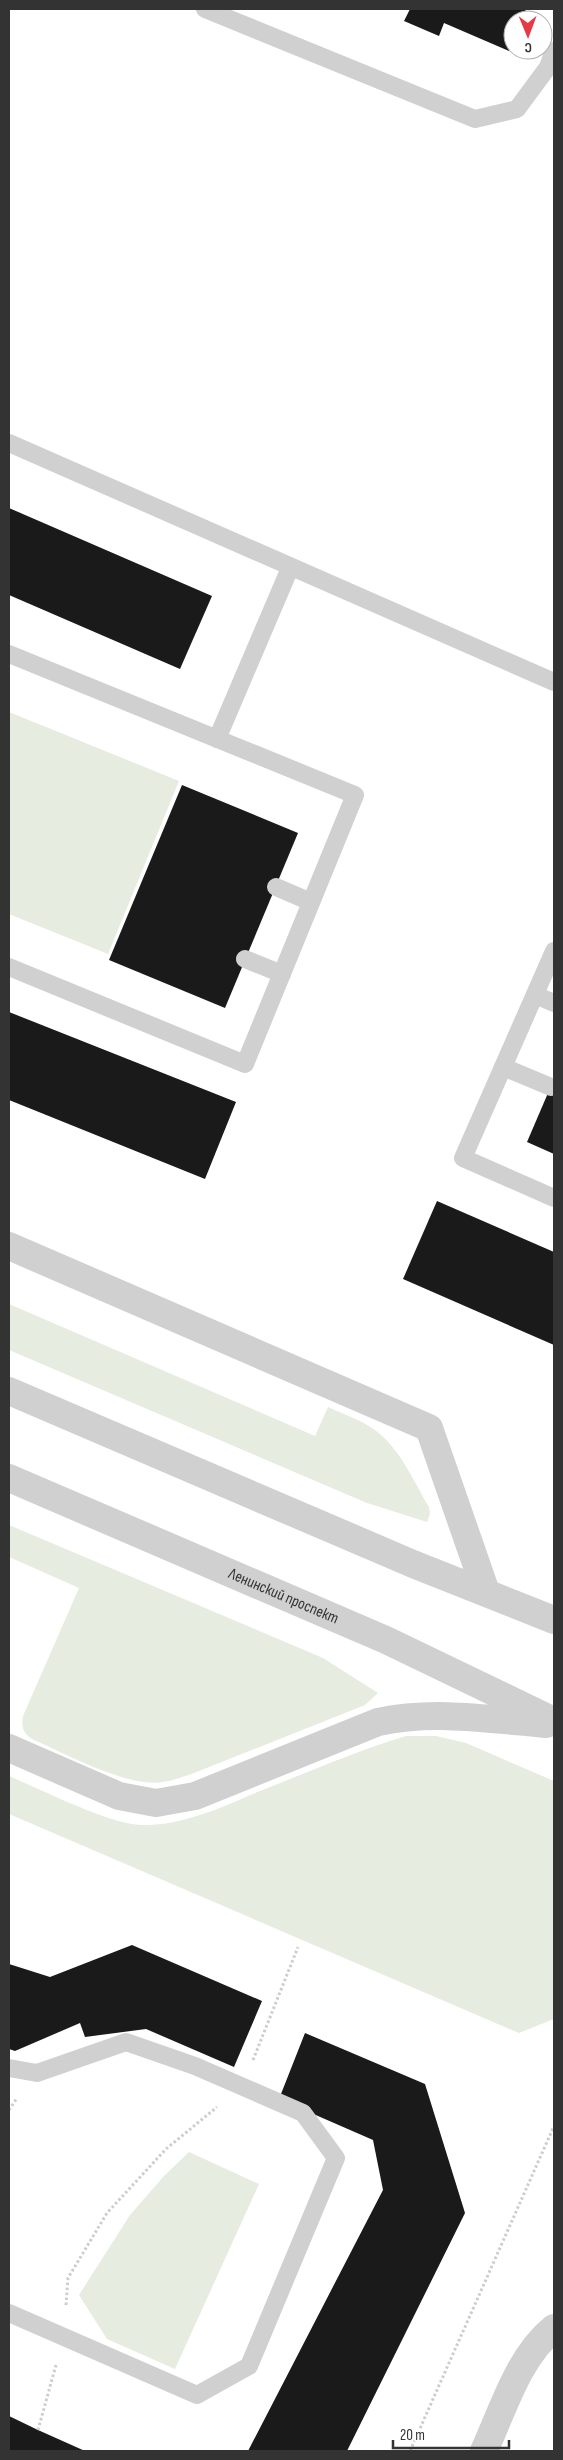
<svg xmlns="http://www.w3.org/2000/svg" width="563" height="2460" viewBox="0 0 563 2460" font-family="'Sofia Sans Condensed',sans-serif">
  <rect width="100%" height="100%" fill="#fff"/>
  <g fill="#e6ecdf">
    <polygon points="9,712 179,781 108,954 9,914"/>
    <path d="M9 1304 315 1436 328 1407C345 1415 365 1421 380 1434 402 1453 414 1482 429 1507L430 1514 427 1522 367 1503 9 1350Z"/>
    <path d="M9 1525 323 1658 378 1693 365 1705 189 1775C181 1777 172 1781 163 1782 128 1788 66 1754 32 1739 23 1733 21 1727 23 1716L79 1588 9 1557Z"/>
    <path d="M406 1736H436L466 1743 554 1781V2019L519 2033 9 1814V1776C42 1790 107 1823 140 1825 183 1826 222 1807 260 1791 309 1772 356 1751 406 1736Z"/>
    <polygon points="189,2152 259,2184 175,2369 107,2339 79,2295 130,2215 164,2176"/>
  </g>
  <g fill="#1a1a1a">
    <polygon points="410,9 526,9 522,20 513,20 513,41 509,51 444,23 439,36 404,21"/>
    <polygon points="9,508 212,596 180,669 9,595"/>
    <polygon points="182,785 298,833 225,1008 109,960"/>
    <polygon points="9,1012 236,1102 205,1179 9,1100"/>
    <polygon points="554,1079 554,1154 527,1142"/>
    <polygon points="437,1201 554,1252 554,1345 403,1279"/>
    <polygon points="132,1945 262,2001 234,2067 146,2029 85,2037 80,2023 15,2051 9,2049 9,1964 50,1977"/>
    <polygon points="305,2033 425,2084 465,2213 347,2451 248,2451 383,2190 373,2140 279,2099"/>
    <polygon points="9,2416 38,2430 85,2451 9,2451"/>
  </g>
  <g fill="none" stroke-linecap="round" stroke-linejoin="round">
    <g stroke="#cdcdcd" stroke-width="3" stroke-dasharray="2.5 2.5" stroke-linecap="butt">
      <polyline points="253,2060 298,1947"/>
      <polyline points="9,2110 17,2098"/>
      <polyline points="66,2305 68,2278 107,2213 166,2149 217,2107"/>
      <polyline points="38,2430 56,2365"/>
      <polyline points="410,2451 554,2126"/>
    </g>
    <g stroke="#d0d0d0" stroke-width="18">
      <polyline points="205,9 475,119 517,109 548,67 554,51"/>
      <polyline points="9,443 554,682"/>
      <polyline points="9,654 355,795 245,1064 9,967"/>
      <polyline points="217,739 290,568"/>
      <polyline points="276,887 311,902"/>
      <polyline points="554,951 463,1158 554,1198"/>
      <polyline points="245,959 282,974"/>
      <polyline points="535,995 554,1003"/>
      <polyline points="503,1067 551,1087"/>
      <polyline points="9,2068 37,2073 126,2042 195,2066 303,2113 336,2158 249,2366 197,2395 9,2313"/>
    </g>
    <g stroke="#d0d0d0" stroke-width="28">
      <polyline points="9,1246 429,1428 486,1592"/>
      <polyline points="9,1391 413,1564 554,1620"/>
      <path id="s1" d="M9 1478 386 1640 554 1721"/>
      <path d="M9 1748 119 1796 156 1803 195 1796 378 1722C433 1710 489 1719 546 1724"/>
      <path d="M484 2451C503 2410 518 2357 554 2328"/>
    </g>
  </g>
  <g text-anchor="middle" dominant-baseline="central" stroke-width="5" stroke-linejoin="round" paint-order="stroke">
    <g font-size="16" fill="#333" stroke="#fff">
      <text stroke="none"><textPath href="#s1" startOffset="299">Ленинский проспект</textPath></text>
    </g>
  </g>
  <rect width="563" height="2460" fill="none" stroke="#333333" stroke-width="20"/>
  <g transform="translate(528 35) rotate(179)"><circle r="24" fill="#ffffff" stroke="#adadad"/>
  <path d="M0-4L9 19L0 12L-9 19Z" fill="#e63946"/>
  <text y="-8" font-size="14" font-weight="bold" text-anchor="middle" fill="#333333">С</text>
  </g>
  <path d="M393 2440v8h116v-8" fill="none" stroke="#333333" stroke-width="2.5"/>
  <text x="400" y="2440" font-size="15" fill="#333333" stroke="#ffffff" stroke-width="4" paint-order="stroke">20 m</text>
</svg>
